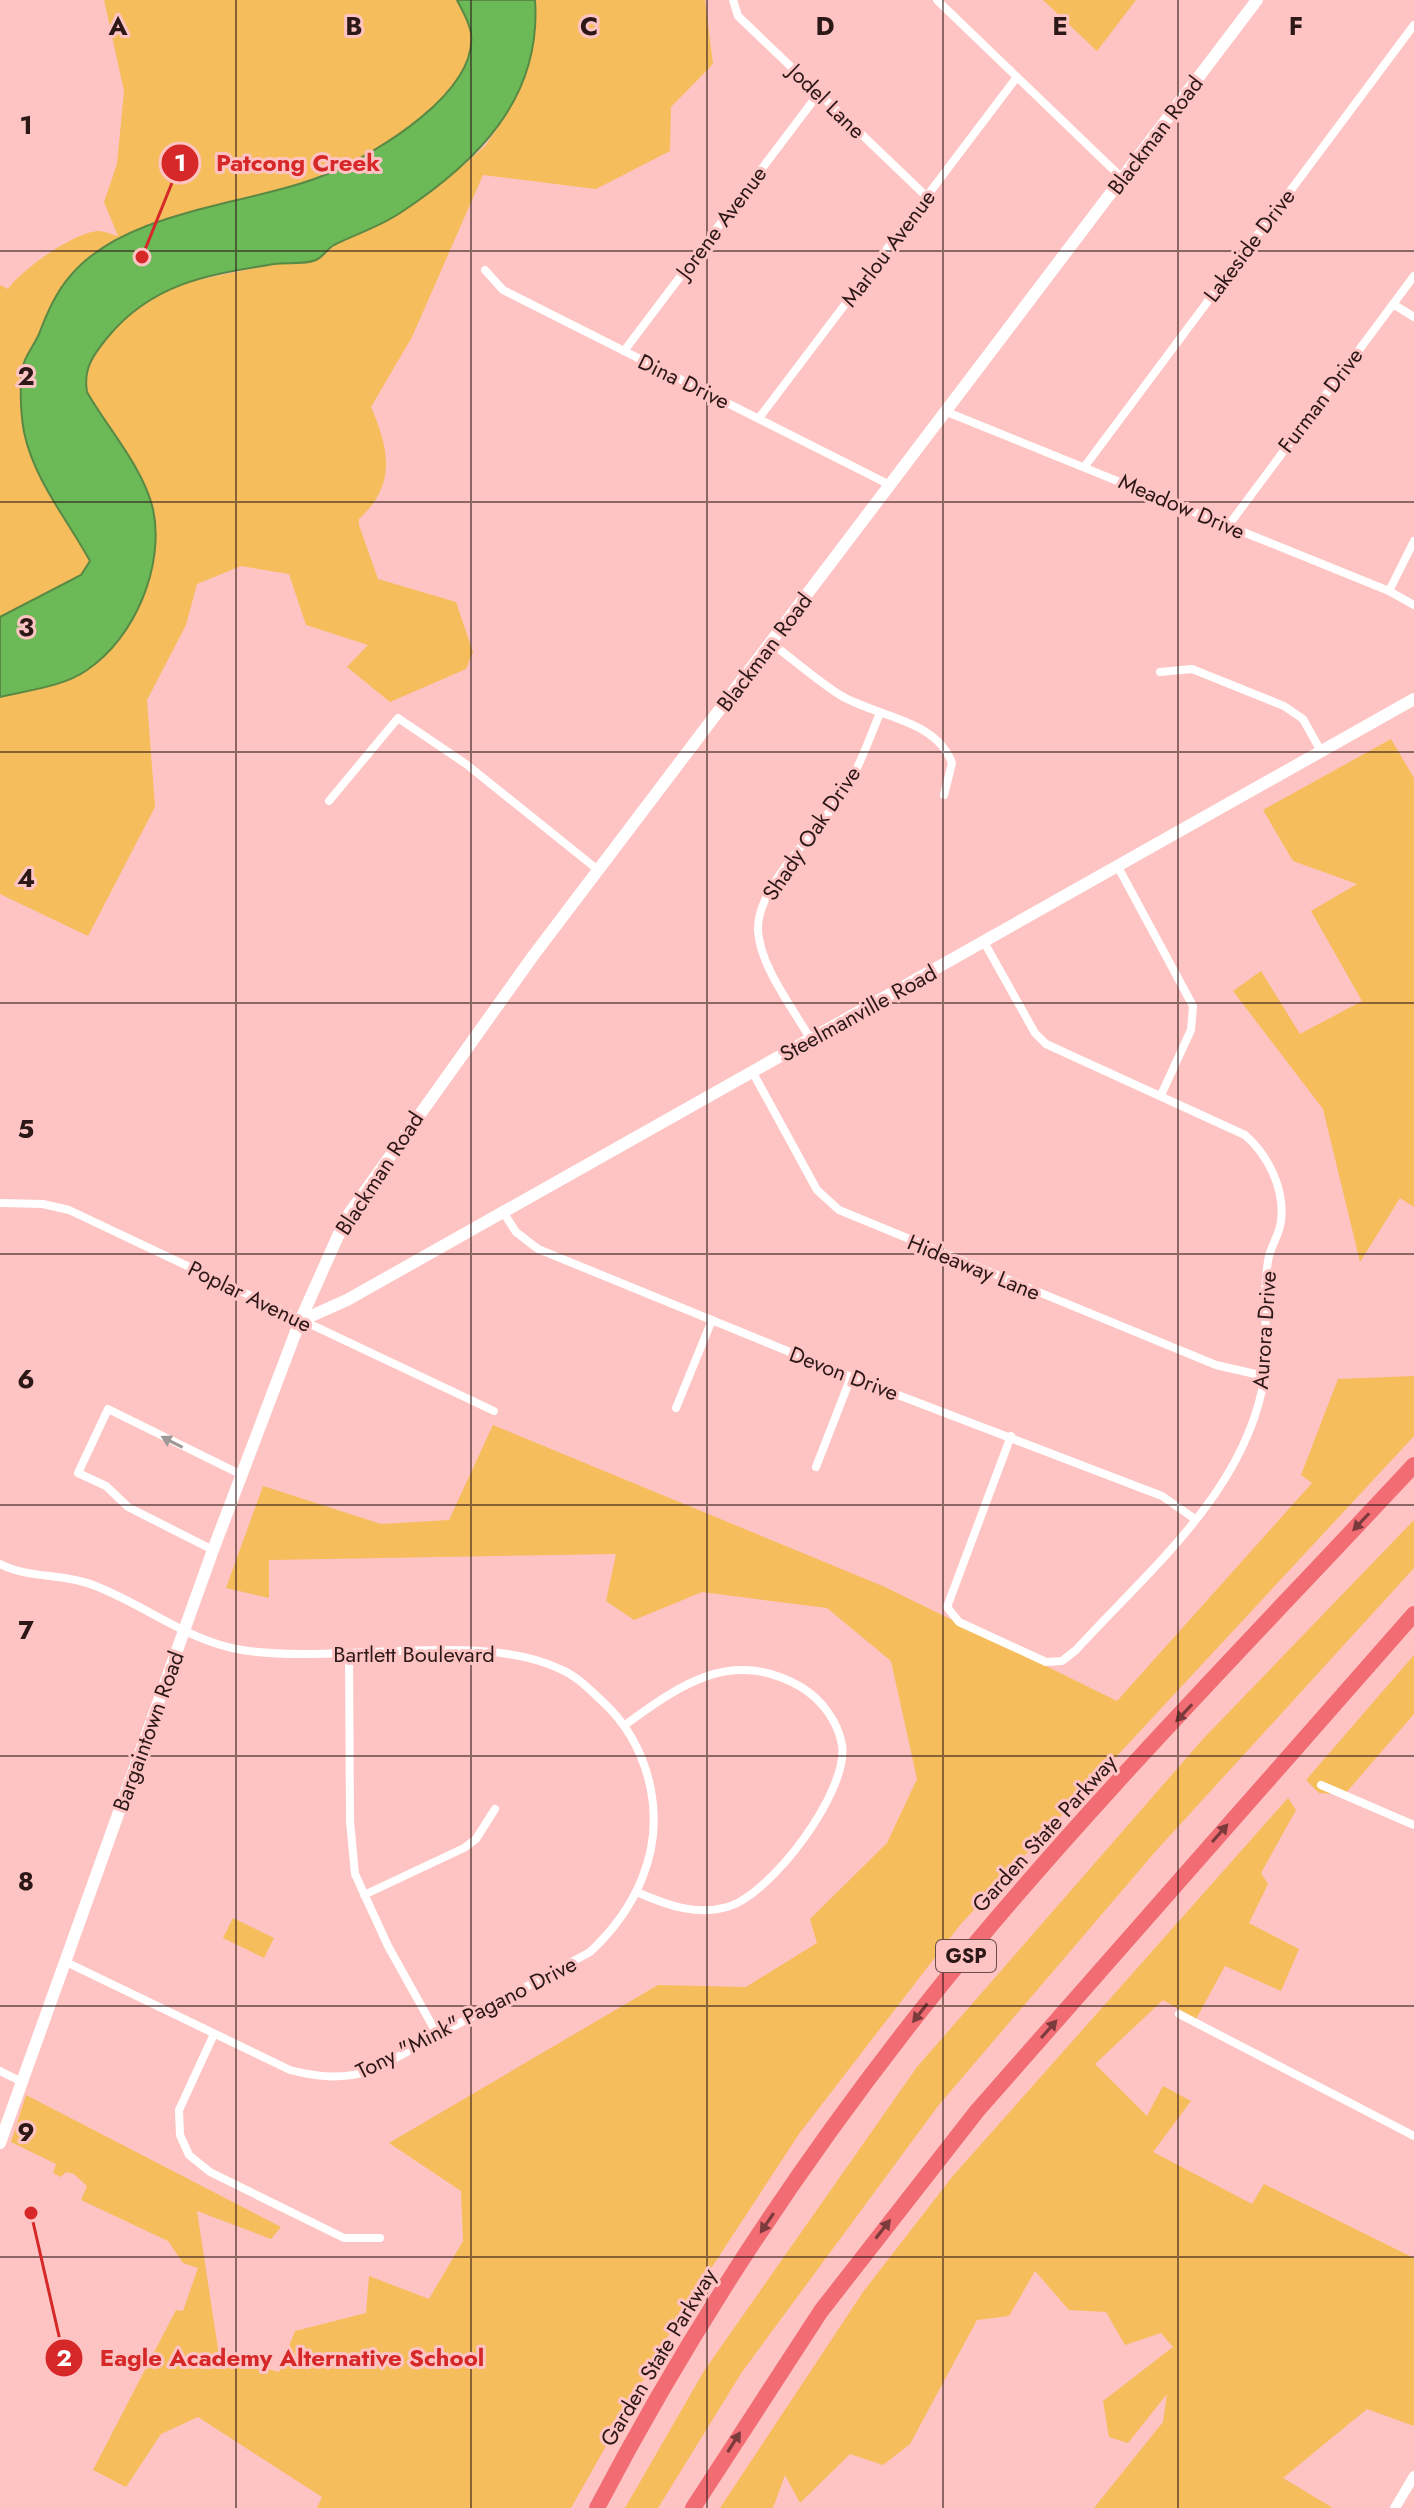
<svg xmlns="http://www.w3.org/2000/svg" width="1414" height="2508" viewBox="0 0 1414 2508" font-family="Jost,sans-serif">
  <rect width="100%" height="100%" fill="#fec4c3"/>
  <g fill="#f5bd5b">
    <path d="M104 0H457C462 10 469 22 471 33 477 93 379 151 333 172 260 204 179 205 110 246 100 252 88 258 80 266 67 279 59 302 50 318 29 356 18 369 22 414 27 467 64 516 90 561L81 575 0 617V285L8 289C22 269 74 232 99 231 104 231 113 235 118 236L104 202 117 164 124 91Z"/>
    <path d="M535 0H705L713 64 671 107 670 151 596 189 483 175 412 337 371 407C389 449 397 484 359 519V525L378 579 456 602 473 652 466 669 390 702 347 667 368 645 306 625 289 574 241 566 197 584 186 625 147 700 155 807 88 936 0 894V697C27 690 57 687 82 673 132 646 165 563 153 509 143 467 108 429 87 392L85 375 97 349 120 322 154 295 179 284 274 264 311 260 333 246 399 214 465 164 485 146 507 114Z"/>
    <polygon points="1043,0 1136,0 1097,51"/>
    <polygon points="1391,739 1414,778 1414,1207 1400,1198 1360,1262 1323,1109 1233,991 1261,971 1300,1034 1362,1001 1311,911 1357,884 1293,861 1263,810"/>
    <polygon points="1414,1376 1414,1436 960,1925 799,2134 676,2322 571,2508 317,2508 322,2497 198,2417 161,2434 126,2487 93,2470 176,2310 183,2311 198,2268 183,2263 168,2241 81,2200 87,2186 74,2174 66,2172 61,2177 53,2173 56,2164 11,2142 26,2095 281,2227 271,2239 197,2211 219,2355 279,2372 295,2331 366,2313 369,2276 429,2299 463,2241 461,2191 389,2143 658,1985 746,1987 817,1943 810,1919 887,1843 917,1779 891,1661 827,1608 702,1592 634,1620 606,1601 616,1554 269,1560 269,1598 226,1588 263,1486 381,1524 449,1520 493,1425 885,1587 1117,1701 1312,1483 1301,1475 1338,1379"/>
    <polygon points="1414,1520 1414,1568 1155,1852 938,2106 742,2372 658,2508 625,2508 704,2371 917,2067 1203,1739"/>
    <polygon points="1414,1655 1414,1714 1344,1795 1319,1793 1306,1780"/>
    <polygon points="1288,1798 1296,1810 1261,1873 1268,1884 1249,1923 1299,1949 1281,1991 1225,1966 1196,2019 1163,2000 1095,2064 1147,2116 1163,2086 1191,2101 1153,2152 1252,2204 1264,2184 1414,2258 1414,2426 1367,2409 1283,2478 1333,2508 1094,2508 1163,2422 1167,2394 1128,2443 1109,2437 1103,2401 1173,2347 1161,2333 1125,2345 1106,2312 1069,2310 1035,2271 1009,2316 977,2320 910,2444 883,2465 850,2454 800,2503 785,2475 773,2508 720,2508 863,2292 952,2177"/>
    <polygon points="233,1918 274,1938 264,1958 223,1938"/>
  </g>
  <path fill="#6cb957" stroke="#598944" stroke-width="2" d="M457 0H535C542 99 476 163 400 213 379 227 356 234 334 245 327 249 323 257 316 260 304 265 287 262 274 264 207 275 152 283 107 338 93 355 83 369 87 392 108 429 143 467 153 509 165 565 135 638 87 670 63 687 28 690 0 697V617L81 575 90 561C67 519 34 480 24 432 21 416 18 375 25 360 29 351 35 343 39 334 47 313 56 292 71 275 129 207 255 206 332 172 378 152 478 92 471 33 469 21 462 10 457 0Z"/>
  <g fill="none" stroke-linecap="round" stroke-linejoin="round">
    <g stroke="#fff" stroke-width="8">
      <polyline points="733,0 738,16 927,197"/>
      <polyline points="937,0 1123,179"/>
      <polyline points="485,270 503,290 890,485"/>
      <polyline points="1393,304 1414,317"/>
      <polyline points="624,351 819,93"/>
      <polyline points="947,412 1389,591 1414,605"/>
      <polyline points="759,418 1017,77"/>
      <polyline points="1085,466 1414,25"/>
      <polyline points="1228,526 1414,276"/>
      <polyline points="1389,591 1414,541"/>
      <path d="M771 643C794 660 816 680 840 695 876 717 936 719 952 763L944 795"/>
      <polyline points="1160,672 1192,669 1284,706 1303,719 1322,753"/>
      <polyline points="329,801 398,718 466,764 598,870"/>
      <polyline points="1118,867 1193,1006 1191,1030 1161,1095"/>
      <path d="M984 942 1035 1033 1046 1044 1245 1135C1268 1155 1285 1189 1281 1221 1280 1233 1272 1244 1269 1256 1260 1299 1271 1346 1262 1390 1239 1497 1146 1573 1076 1650L1062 1661 1046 1662 959 1622 947 1607 1011 1436"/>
      <path d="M811 1040C793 1008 760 967 758 930 756 885 825 825 848 786 861 763 870 737 880 713"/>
      <polyline points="753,1073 817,1190 839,1210 1216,1365 1264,1376"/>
      <polyline points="0,1203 43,1204 69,1210 494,1411"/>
      <polyline points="503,1212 516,1232 538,1249 851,1377 1162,1496 1195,1519"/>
      <polyline points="676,1408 712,1320"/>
      <polyline points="816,1467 851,1377"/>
      <polyline points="213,1550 128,1507 106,1486 78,1473 108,1409 242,1475"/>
      <path d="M0 1564C30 1579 62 1573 93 1585 144 1604 187 1641 242 1650 335 1665 479 1630 560 1669 577 1676 590 1690 603 1702 629 1726 644 1755 651 1790 663 1853 635 1910 590 1952L372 2071C341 2079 321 2078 290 2070L66 1962"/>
      <polyline points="349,1654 350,1821 355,1874 388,1946 437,2034"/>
      <path d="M625 1725C681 1684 733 1647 801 1687 821 1699 838 1721 842 1745 849 1791 771 1895 727 1907 696 1916 667 1905 639 1893"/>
      <polyline points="1321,1785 1414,1825"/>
      <polyline points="364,1895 464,1848 476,1839 495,1809"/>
      <polyline points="1179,2014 1414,2136"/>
      <polyline points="214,2034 179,2110 180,2135 189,2155 210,2172 344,2238 380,2238"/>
      <polyline points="0,2071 22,2082"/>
    </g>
    <polyline stroke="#fff" stroke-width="10" points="1395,2508 1414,2476"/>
    <g stroke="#fff" stroke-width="12">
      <polyline points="300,1321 347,1300 1414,699"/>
      <polyline points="0,2143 213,1550 300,1321 346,1218 533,956 1257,0"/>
    </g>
    <g stroke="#f16c73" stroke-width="16">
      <path d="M597 2508C694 2322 811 2147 942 1984 1089 1803 1255 1636 1414 1465"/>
      <polyline points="693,2508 821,2311 977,2111 1414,1614"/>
    </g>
  </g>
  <defs><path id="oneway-solid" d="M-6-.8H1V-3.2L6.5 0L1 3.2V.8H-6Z" transform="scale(2)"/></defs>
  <use fill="#a09797" href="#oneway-solid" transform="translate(172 1442) rotate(-153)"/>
  <g fill="#7b3a3c">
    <use href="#oneway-solid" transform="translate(1361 1522) rotate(133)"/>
    <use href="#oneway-solid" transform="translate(1184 1713) rotate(133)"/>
    <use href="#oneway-solid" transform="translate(1220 1833) rotate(-49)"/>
    <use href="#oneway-solid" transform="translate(920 2013) rotate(128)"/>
    <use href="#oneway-solid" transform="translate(1049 2029) rotate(-49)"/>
    <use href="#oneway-solid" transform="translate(767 2223) rotate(124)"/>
    <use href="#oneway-solid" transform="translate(883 2229) rotate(-52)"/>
    <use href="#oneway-solid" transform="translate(734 2442) rotate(-58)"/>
  </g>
  <path fill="none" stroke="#2d1818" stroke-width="2" stroke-opacity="0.55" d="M236 0V2508M471 0V2508M707 0V2508M943 0V2508M1178 0V2508M0 251H1414M0 502H1414M0 752H1414M0 1003H1414M0 1254H1414M0 1505H1414M0 1756H1414M0 2006H1414M0 2257H1414"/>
  <g text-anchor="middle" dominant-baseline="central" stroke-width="6" stroke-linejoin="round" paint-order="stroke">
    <rect fill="#fec4c3" stroke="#6c4c4b" stroke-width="2" x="936" y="1940" width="60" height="32" rx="6"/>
    <g font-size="20" font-weight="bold" fill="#2d1818">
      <text x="966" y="1956">GSP</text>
    </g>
    <g font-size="22" fill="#2d1818" stroke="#fec4c3">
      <text transform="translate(827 101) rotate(44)">Jodel Lane</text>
      <text transform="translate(1155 135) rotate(-53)">Blackman Road</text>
      <text transform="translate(721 222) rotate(-53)">Jorene Avenue</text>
      <text transform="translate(1249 245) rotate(-53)">Lakeside Drive</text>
      <text transform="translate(888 248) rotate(-53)">Marlou Avenue</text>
      <text transform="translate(684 381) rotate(26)">Dina Drive</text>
      <text transform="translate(1320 400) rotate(-53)">Furman Drive</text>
      <text transform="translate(1182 506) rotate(23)">Meadow Drive</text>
      <text transform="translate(764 652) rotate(-53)">Blackman Road</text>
      <text transform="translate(811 833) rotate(-56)">Shady Oak Drive</text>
      <text transform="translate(858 1013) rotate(-29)">Steelmanville Road</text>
      <text transform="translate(379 1173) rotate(-57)">Blackman Road</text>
      <text transform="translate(974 1267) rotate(22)">Hideaway Lane</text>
      <text transform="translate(250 1296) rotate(26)">Poplar Avenue</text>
      <text transform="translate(1264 1330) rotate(-86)">Aurora Drive</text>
      <text transform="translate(844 1373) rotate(21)">Devon Drive</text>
      <text x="414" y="1654">Bartlett Boulevard</text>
      <text transform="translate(148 1731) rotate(-70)">Bargaintown Road</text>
      <text transform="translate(1044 1833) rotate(-48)">Garden State Parkway</text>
      <text transform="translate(466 2017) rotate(-27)">Tony "Mink" Pagano Drive</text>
      <text transform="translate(658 2357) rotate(-59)">Garden State Parkway</text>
    </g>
  </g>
  <g font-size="26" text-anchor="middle" font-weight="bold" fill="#2d1818" stroke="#fec4c3" stroke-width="6" stroke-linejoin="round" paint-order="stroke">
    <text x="118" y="35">A</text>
    <text x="354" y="35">B</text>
    <text x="589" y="35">C</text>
    <text x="825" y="35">D</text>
    <text x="1060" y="35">E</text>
    <text x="1296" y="35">F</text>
    <text x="26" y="134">1</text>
    <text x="26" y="385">2</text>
    <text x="26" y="636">3</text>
    <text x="26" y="887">4</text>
    <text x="26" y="1138">5</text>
    <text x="26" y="1388">6</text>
    <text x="26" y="1639">7</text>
    <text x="26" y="1890">8</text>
    <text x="26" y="2141">9</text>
  </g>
  <path fill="none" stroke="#d62828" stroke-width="3" d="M142 257L180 163M31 2213L64 2358"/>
  <g fill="#d62828" stroke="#fec4c3" stroke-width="3">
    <circle cx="142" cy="257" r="8"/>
    <circle cx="31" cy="2213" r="8"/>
    <circle cx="180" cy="163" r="20"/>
    <circle cx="64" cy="2358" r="20"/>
  </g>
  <g font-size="24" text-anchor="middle" font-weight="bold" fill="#fff">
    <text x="180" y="171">1</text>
    <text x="64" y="2366">2</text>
  </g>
  <g font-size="24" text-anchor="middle" font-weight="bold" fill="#d62828" stroke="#fec4c3" stroke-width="6" stroke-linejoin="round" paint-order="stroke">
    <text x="298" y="171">Patcong Creek</text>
    <text x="292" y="2366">Eagle Academy Alternative School</text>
  </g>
</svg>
